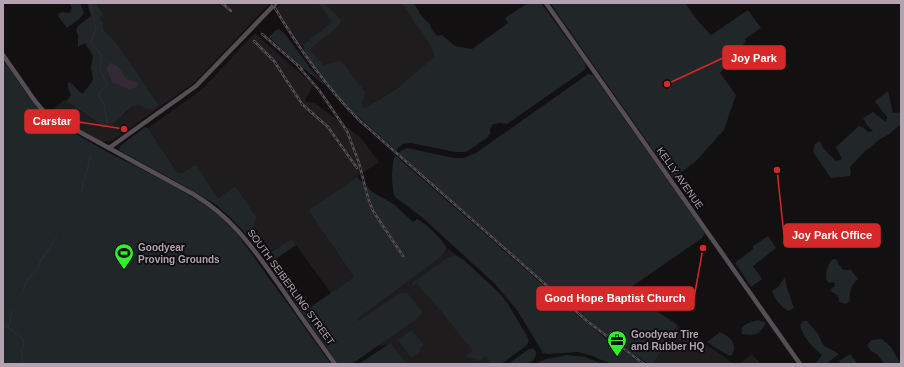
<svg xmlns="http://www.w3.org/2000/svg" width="904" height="367" viewBox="0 0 904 367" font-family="Arial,sans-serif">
  <rect width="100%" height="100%" fill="#121011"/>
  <g fill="#1f1c1e">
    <polygon points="96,3 270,3 196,81 188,87 112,141 102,142 49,113 64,100 97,122 101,127 107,128 135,105 159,105 115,41 103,29 103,23 100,18 104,13"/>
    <polygon points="281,3 412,3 451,53 375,102 357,116 319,73 305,54 303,45 299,46 276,8"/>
    <polygon points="255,33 313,85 305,101 315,103 361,138 379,162 308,210 354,277 331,293 292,240 271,251 254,227 235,186 218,198 196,164 182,173 177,172 148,128 201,90"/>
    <polygon points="448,249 465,261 499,293 508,304 528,338 529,341 526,346 501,364 407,364 392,344 377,346 357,319 441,257"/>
    <polygon points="678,326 720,354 734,364 653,364"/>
    <polygon points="752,354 761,364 738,364"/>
  </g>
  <g fill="#212629">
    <polygon points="70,3 80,3 84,13 79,19 67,28 58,16 59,13 63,12 69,13 72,9"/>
    <path d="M87 3H96L104 14 100 18 103 23V29L115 41 159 105 155 109C152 109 148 109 145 108 142 107 141 104 137 105 126 107 116 127 103 129L97 122 66 101 71 96 68 87V83L70 82 81 93 83 94 93 80 91 67 93 56 85 43 78 47V35L76 30 78 26 91 16Z"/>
    <path d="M318 3H325L341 20C337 32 318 40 310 50L323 65 339 61 342 62 365 92 362 104 364 109 399 87 434 57C435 46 419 29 412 20L411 16 402 3H414L422 17 430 24 432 32 437 36 442 35 455 46 472 49 508 23 505 18 528 3H541L585 63 586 69 507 124 501 123 493 124 490 129V134L487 138 466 152H455L411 143 403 144 396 150C367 125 339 100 316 69 311 61 305 55 303 45L332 22Z"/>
    <polygon points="550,3 685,3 698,21 711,35 748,10 761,28 745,39 746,41 720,73 736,95 724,130 695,162 673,178"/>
    <polygon points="279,29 285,34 311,69 327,87 297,63 269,37 276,30"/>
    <polygon points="3,60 37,108 45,116 109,153 134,165 173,186 204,204 218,215 238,235 331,364 3,364"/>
    <polygon points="588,74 593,75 705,233 702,238 627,290 630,294 678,325 653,364 649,364 642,360 593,325 398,153 401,151 407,148 454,158 463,158 476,153"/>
    <polygon points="888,91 893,113 901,112 901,124 888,135 880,139 863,153 850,167 851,172 850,176 831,178 813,152 815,144 820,141 823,148 836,161 842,159 836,147 859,126 864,128 868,132 873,131 867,125 863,118 873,112 886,122 887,117 876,103 875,101"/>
    <polygon points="145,127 148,128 177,172 182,173 196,164 218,198 235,186 256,217 254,227 267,246 262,248 257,246 231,218 215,204 188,188 119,150 120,146"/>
    <path d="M395 155 577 315 606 339 642 364H611L590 355 578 352 548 354 543 353 517 310 495 284 423 218 395 197C391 186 391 166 395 155Z"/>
    <path d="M357 177 371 191 395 205 413 222 417 219C424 222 445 241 447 249L441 257 357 319 359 321 398 294 405 293 408 294 422 311 419 317 352 364H338L287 291 267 258 269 253 292 239 296 245 274 260 309 308 354 277 308 210Z"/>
    <polygon points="768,236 776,248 753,266 762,279 751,287 735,263 753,249 753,246"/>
    <polygon points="455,255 465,261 499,293 508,304 528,338 528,343 526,346 501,364 491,364 486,356 478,361 465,356 473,351 463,338 462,338 443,313 416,283 412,287 413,282 447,258"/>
    <path d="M834 259 837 260 839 266H841L842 269 846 270H851L858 279C851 285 849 292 850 301L846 304 839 302C840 294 835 295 831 291L832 288 835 286 834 282 829 283 826 279C826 273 827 265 832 260Z"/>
    <path d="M785 277 787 288 794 308 788 311C780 306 775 300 772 291L778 287Z"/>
    <path d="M758 320 766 323C760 334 755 336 742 334 739 323 751 323 758 320Z"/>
    <path d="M804 321H807L818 334 823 345 839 354 826 364H814L820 358 822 355C812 347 803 337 800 325Z"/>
    <polygon points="412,330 424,345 419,349 421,351 411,358 398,340"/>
    <path d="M720 332C730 337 738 343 732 355L730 356 714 347 707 342Z"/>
    <polygon points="882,339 891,347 901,364 884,364 878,355 871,351 867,345 872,340"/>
    <polygon points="391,343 407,364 359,364 387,345"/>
    <path d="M529 349H534L536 352C537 367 517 364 508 364Z"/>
    <polygon points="850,354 857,363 841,364 839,361"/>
    <polygon points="567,355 585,357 603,364 534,364 546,359"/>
  </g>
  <path fill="#342937" d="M110 63C119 64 122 72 126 79L138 83 137 87 130 90 112 82 106 68Z"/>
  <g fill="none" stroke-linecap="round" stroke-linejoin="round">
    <g stroke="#342937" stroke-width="1">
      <polyline points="91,3 96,28 91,41 94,47 102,55 100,70 107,84 99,93 99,96 104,105 107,122 106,125"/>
      <polyline points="81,193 91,155"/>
      <path d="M23 290C24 287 26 281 29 278 33 275 39 269 39 263L57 237"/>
      <polyline points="3,323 23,339 24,342 21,353 23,364"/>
      <polyline points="8,328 12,313 10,309"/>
    </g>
    <g stroke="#564d55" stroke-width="4.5">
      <polyline points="546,3 800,364"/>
      <path d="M3 55 35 101 45 113 193 194C234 218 255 251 282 289 299 314 317 339 335 364"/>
      <polyline points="109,148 196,86 276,3"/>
    </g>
    <defs>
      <g id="rail">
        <polyline points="222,3 231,11"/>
        <path d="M272 3C297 46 324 85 359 120L588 322 644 364"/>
        <polyline points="262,34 302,69"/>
        <polyline points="254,41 274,61 302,104 328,127 357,168"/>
        <polyline points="298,66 319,90 347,131 359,163 368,198 373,211 403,256"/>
      </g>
    </defs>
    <use href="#rail" stroke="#564d55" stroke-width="2.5"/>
    <use href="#rail" stroke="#0d0b0c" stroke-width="1" stroke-dasharray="3" stroke-linecap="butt"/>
  </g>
  <defs>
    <symbol id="stadium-pin" viewBox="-11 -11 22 30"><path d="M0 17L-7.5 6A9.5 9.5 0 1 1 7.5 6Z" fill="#30ef2b" stroke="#0d0b0c"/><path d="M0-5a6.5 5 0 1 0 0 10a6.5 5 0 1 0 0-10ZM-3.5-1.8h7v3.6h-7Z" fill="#111"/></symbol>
    <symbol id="office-pin" viewBox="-11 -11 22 30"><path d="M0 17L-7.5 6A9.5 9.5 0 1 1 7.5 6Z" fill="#30ef2b" stroke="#0d0b0c"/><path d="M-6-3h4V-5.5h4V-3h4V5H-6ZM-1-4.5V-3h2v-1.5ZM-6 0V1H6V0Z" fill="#111"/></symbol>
  </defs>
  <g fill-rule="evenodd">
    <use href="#stadium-pin" x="113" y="242" width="22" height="30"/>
    <use href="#office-pin" x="606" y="329" width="22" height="30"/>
  </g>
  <g text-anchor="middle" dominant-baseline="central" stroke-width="3.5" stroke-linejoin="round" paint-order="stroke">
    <g font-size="10" fill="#b2a2b2" stroke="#0d0b0c">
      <text transform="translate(680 178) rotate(55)">KELLY AVENUE</text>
      <text transform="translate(291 287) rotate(54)">SOUTH SEIBERLING STREET</text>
    </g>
    <g font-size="10" font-weight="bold" fill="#b2a2b2" stroke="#0d0b0c" text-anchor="start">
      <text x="138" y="247">Goodyear<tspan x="138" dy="12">Proving Grounds</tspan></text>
      <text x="631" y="334">Goodyear Tire<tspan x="631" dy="12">and Rubber HQ</tspan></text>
    </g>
  </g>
  <path fill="none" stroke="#d62828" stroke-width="1.5" d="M667 84L723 58M124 129L79 122M777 170L784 235M703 248L694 298"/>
  <g fill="#d62828" stroke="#0d0b0c" stroke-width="1.5">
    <circle cx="667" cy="84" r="4"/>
    <circle cx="124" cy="129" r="4"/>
    <circle cx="777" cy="170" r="4"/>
    <circle cx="703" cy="248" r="4"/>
  </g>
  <g fill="#d62828" stroke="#d62828" stroke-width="1.5">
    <rect x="723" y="46" width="62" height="23" rx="4"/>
    <rect x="25" y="110" width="54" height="23" rx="4"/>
    <rect x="784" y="224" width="96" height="23" rx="4"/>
    <rect x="537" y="287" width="157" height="23" rx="4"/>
  </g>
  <g font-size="11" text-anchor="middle" font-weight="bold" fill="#fff">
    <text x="754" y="62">Joy Park</text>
    <text x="52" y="125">Carstar</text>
    <text x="832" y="239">Joy Park Office</text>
    <text x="615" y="302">Good Hope Baptist Church</text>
  </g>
  <rect width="904" height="367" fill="none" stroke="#b2a2b2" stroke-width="8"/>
</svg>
